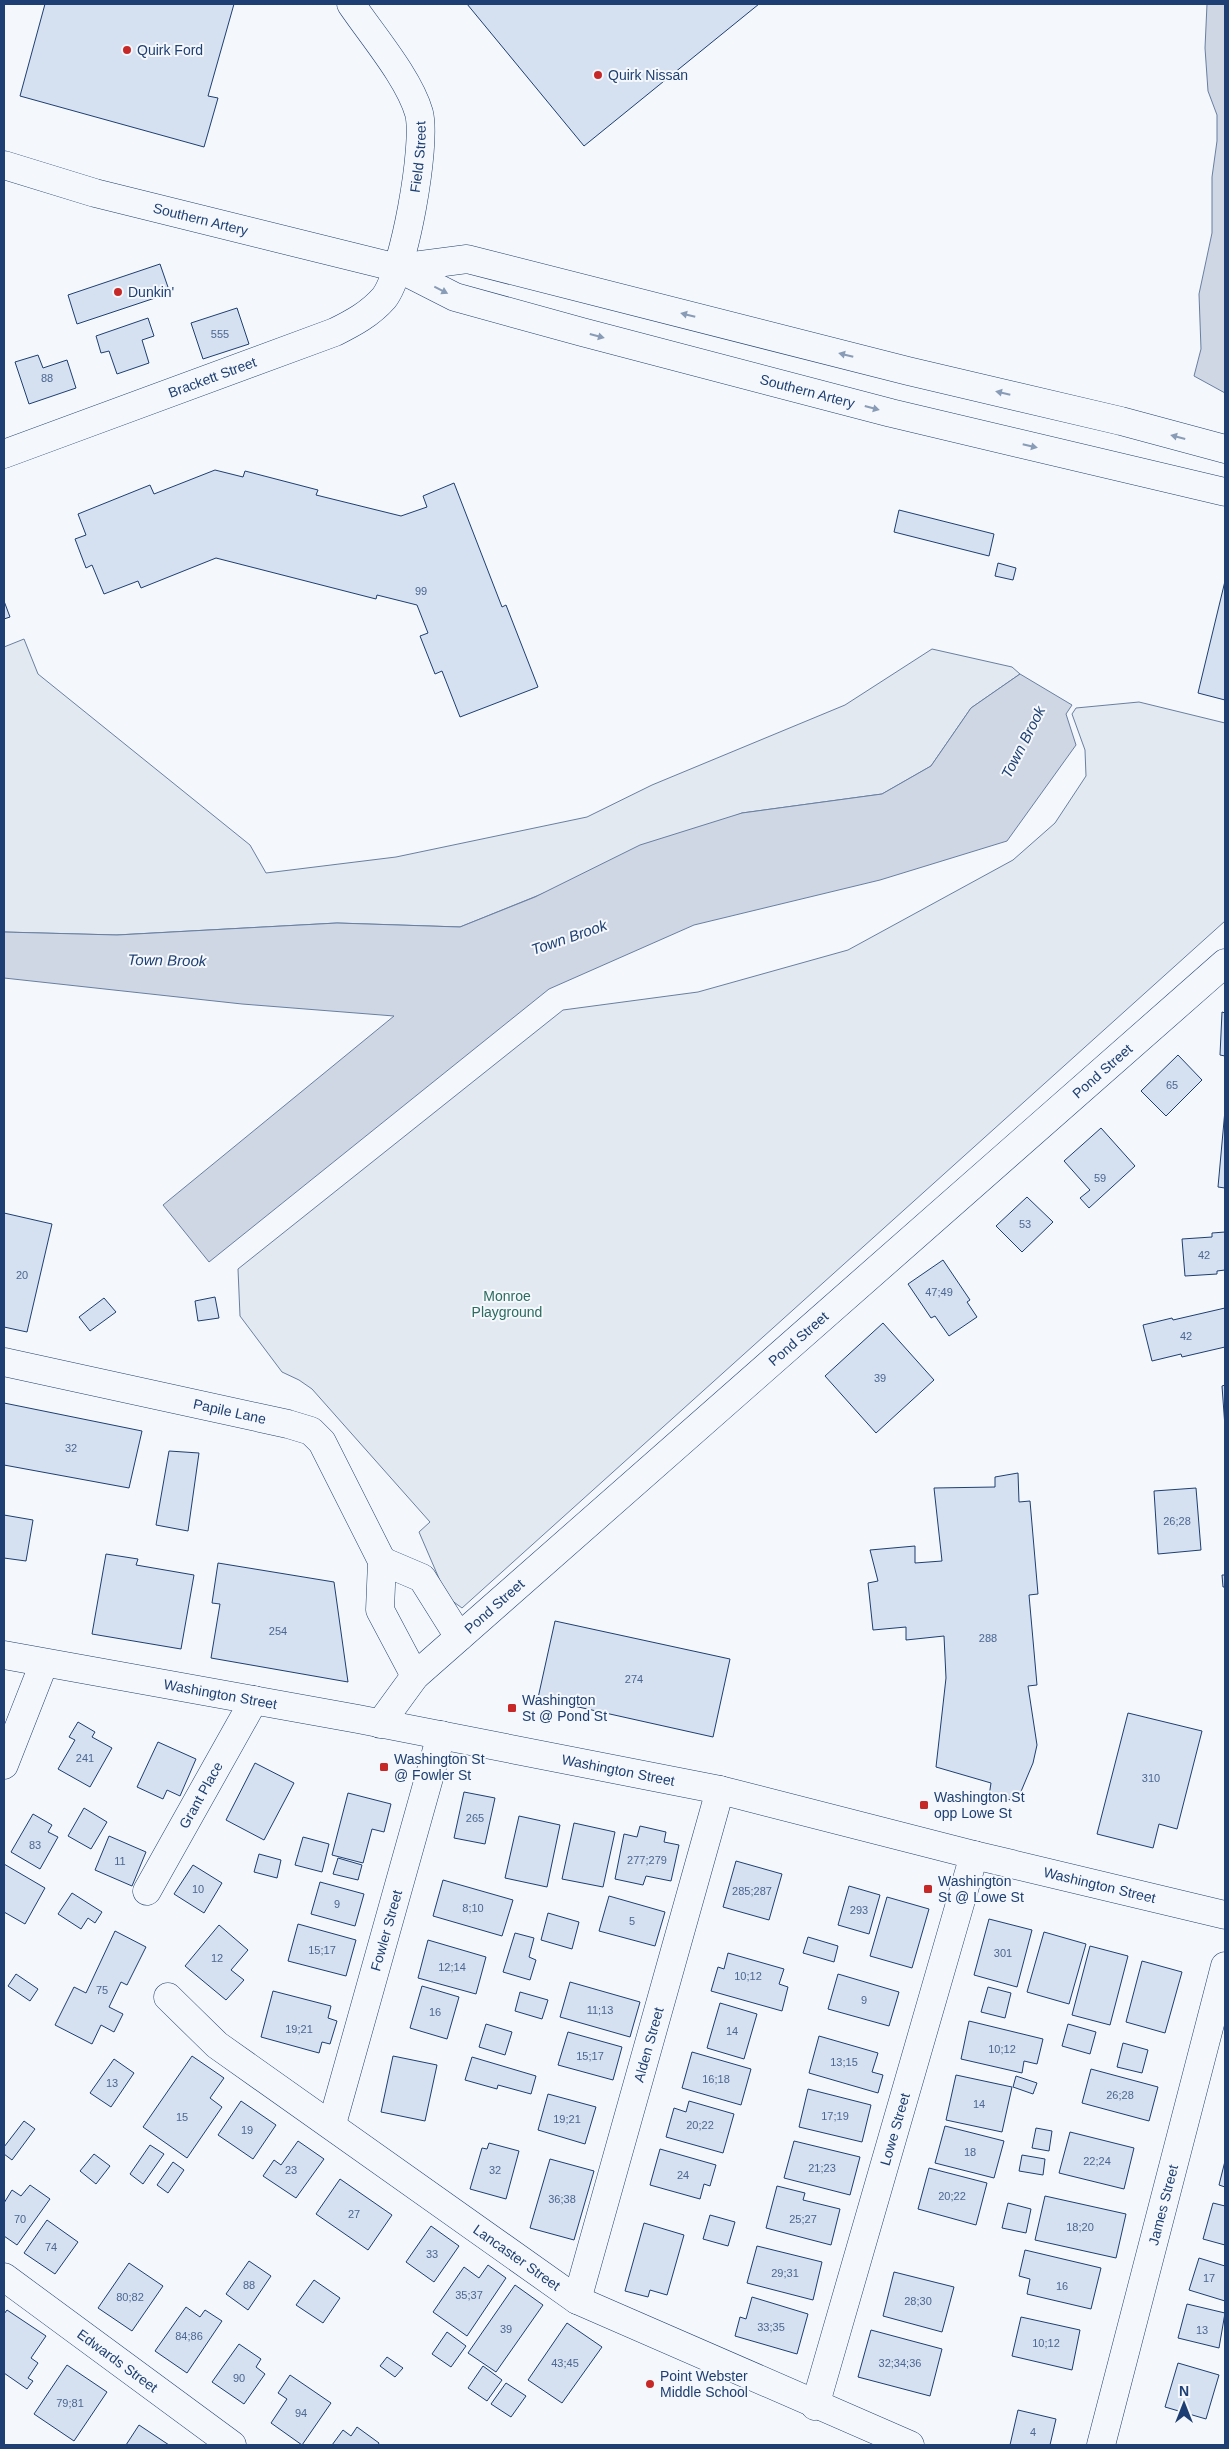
<svg xmlns="http://www.w3.org/2000/svg" width="1229" height="2449" viewBox="0 0 1229 2449" font-family="Arial,sans-serif">
  <rect width="100%" height="100%" fill="#f4f7fb"/>
  <g fill="#e3e9f0" stroke="#687fa3">
    <polygon points="24,639 38,674 250,845 266,873 396,857 587,817 652,785 845,705 932,649 1012,667 1020,674 971,708 931,766 882,794 742,813 460,927 337,923 116,935 4,932 4,647"/>
    <polygon points="1139,702 1225,723 1225,921 462,1608 447,1597 419,1532 430,1522 312,1389 299,1380 282,1372 240,1316 238,1269 563,1010 698,992 848,950 1013,860 1055,823 1086,776 1085,750 1072,714 1076,708"/>
  </g>
  <g fill="#cfd7e4" stroke="#687fa3">
    <polygon points="1207,4 1225,4 1225,393 1194,376 1201,349 1199,294 1212,233 1212,177 1217,141 1217,115 1208,91 1205,48"/>
    <polygon points="1020,674 1072,705 1066,714 1076,745 1007,841 880,880 694,925 549,989 209,1262 163,1205 394,1016 242,1004 4,978 4,932 117,935 337,923 460,927 535,897 640,845 742,813 882,794 931,766 971,708"/>
  </g>
  <g fill="#d5e0f0" stroke="#1d3f73">
    <polygon points="45,4 234,4 208,96 218,98 204,147 20,96"/>
    <polygon points="467,4 759,4 584,146"/>
    <polygon points="160,264 170,293 77,324 68,295"/>
    <polygon points="237,308 249,344 203,359 191,323"/>
    <polygon points="148,318 154,336 142,340 149,363 117,374 109,351 101,353 96,336"/>
    <polygon points="38,355 43,368 67,360 76,388 29,404 15,362"/>
    <polygon points="215,470 243,477 245,471 318,490 316,495 401,516 427,507 423,496 454,483 502,607 506,605 538,687 460,717 442,671 435,674 420,636 428,633 417,605 377,595 376,599 216,558 141,588 138,581 104,594 92,565 86,568 75,539 86,535 78,514 150,485 154,494"/>
    <polygon points="899,510 994,534 989,556 894,532"/>
    <polygon points="998,563 1016,568 1013,580 995,576"/>
    <polygon points="1225,581 1225,700 1198,693"/>
    <polygon points="4,601 10,617 4,619"/>
    <polygon points="1222,1012 1225,1013 1225,1056 1220,1055"/>
    <polygon points="1178,1055 1202,1080 1166,1116 1141,1091"/>
    <polygon points="1225,1110 1225,1188 1218,1187"/>
    <polygon points="1101,1128 1135,1166 1089,1208 1080,1198 1090,1190 1064,1161"/>
    <polygon points="1027,1197 1053,1222 1022,1252 996,1226"/>
    <polygon points="4,1213 52,1224 27,1332 4,1327"/>
    <polygon points="1225,1232 1225,1270 1217,1271 1217,1274 1185,1276 1182,1239 1212,1237 1212,1233"/>
    <polygon points="943,1260 970,1300 967,1302 977,1317 949,1336 935,1316 931,1318 908,1284"/>
    <polygon points="215,1297 219,1318 198,1321 195,1301"/>
    <polygon points="104,1298 116,1312 90,1331 79,1317"/>
    <polygon points="1225,1308 1225,1347 1182,1357 1181,1354 1152,1361 1143,1325 1172,1318 1173,1320"/>
    <polygon points="883,1323 934,1380 876,1433 825,1376"/>
    <polygon points="1225,1385 1225,1427 1222,1386"/>
    <polygon points="4,1403 142,1431 129,1488 4,1465"/>
    <polygon points="169,1451 199,1453 188,1531 156,1525"/>
    <polygon points="1018,1473 1019,1502 1030,1501 1038,1594 1029,1595 1037,1685 1028,1686 1037,1745 1033,1763 1017,1801 989,1796 991,1783 936,1767 946,1678 944,1636 906,1640 906,1627 873,1630 868,1583 878,1581 870,1550 915,1546 915,1563 942,1561 934,1488 995,1487 995,1477"/>
    <polygon points="1196,1488 1201,1550 1158,1554 1154,1491"/>
    <polygon points="4,1515 33,1520 26,1561 4,1558"/>
    <polygon points="106,1554 138,1559 136,1565 194,1575 181,1649 92,1634"/>
    <polygon points="218,1563 334,1582 348,1682 211,1658 220,1604 212,1603"/>
    <polygon points="1222,1575 1225,1575 1225,1587 1223,1587"/>
    <polygon points="555,1621 730,1659 713,1737 538,1698"/>
    <polygon points="1128,1713 1202,1731 1177,1829 1159,1824 1153,1848 1097,1834"/>
    <polygon points="78,1722 95,1732 92,1737 112,1748 90,1787 58,1769 75,1740 69,1737"/>
    <polygon points="158,1742 196,1759 180,1796 167,1790 163,1799 137,1787"/>
    <polygon points="255,1763 294,1783 264,1840 226,1820"/>
    <polygon points="464,1792 495,1798 485,1844 454,1838"/>
    <polygon points="348,1793 391,1804 384,1832 372,1829 363,1863 332,1855"/>
    <polygon points="84,1808 107,1822 91,1849 68,1836"/>
    <polygon points="33,1814 52,1825 48,1832 58,1837 40,1869 11,1852"/>
    <polygon points="519,1816 560,1825 547,1887 505,1878"/>
    <polygon points="574,1823 615,1832 603,1887 562,1879"/>
    <polygon points="640,1826 666,1832 664,1842 679,1845 671,1881 646,1876 643,1885 615,1879 624,1834 637,1837"/>
    <polygon points="109,1836 146,1852 132,1886 95,1870"/>
    <polygon points="303,1837 329,1844 322,1872 295,1865"/>
    <polygon points="259,1854 281,1860 277,1878 254,1872"/>
    <polygon points="338,1858 362,1865 358,1880 333,1874"/>
    <polygon points="736,1861 782,1874 769,1920 723,1907"/>
    <polygon points="4,1864 45,1888 25,1924 4,1912"/>
    <polygon points="193,1865 222,1883 204,1913 174,1894"/>
    <polygon points="443,1880 513,1900 502,1936 433,1916"/>
    <polygon points="320,1882 364,1894 355,1926 311,1914"/>
    <polygon points="849,1886 880,1895 869,1934 838,1925"/>
    <polygon points="72,1893 102,1912 95,1923 88,1918 81,1929 58,1914"/>
    <polygon points="609,1896 665,1912 655,1946 599,1931"/>
    <polygon points="887,1897 929,1909 912,1968 870,1956"/>
    <polygon points="548,1913 579,1922 572,1949 541,1940"/>
    <polygon points="989,1919 1032,1930 1017,1987 974,1975"/>
    <polygon points="298,1924 356,1940 346,1976 288,1961"/>
    <polygon points="219,1925 248,1950 231,1970 244,1980 226,2000 185,1966"/>
    <polygon points="115,1931 146,1947 127,1985 121,1982 109,2007 123,2014 114,2032 101,2025 92,2044 55,2025 74,1987 86,1993"/>
    <polygon points="1044,1932 1086,1944 1069,2004 1027,1992"/>
    <polygon points="515,1933 534,1938 529,1957 536,1960 530,1980 503,1972"/>
    <polygon points="808,1937 838,1946 834,1962 803,1953"/>
    <polygon points="428,1940 486,1957 476,1994 418,1978"/>
    <polygon points="1090,1946 1128,1956 1110,2025 1072,2015"/>
    <polygon points="728,1953 784,1969 779,1984 788,1987 782,2011 711,1991 718,1967 724,1969"/>
    <polygon points="1142,1961 1182,1972 1165,2033 1126,2022"/>
    <polygon points="16,1974 38,1989 30,2001 8,1986"/>
    <polygon points="838,1974 899,1992 889,2026 828,2009"/>
    <polygon points="570,1982 640,2002 630,2037 560,2017"/>
    <polygon points="422,1986 459,1997 447,2039 410,2028"/>
    <polygon points="988,1987 1011,1993 1005,2018 981,2012"/>
    <polygon points="273,1991 331,2006 328,2018 337,2021 330,2044 322,2042 319,2053 261,2037"/>
    <polygon points="520,1992 548,2000 542,2019 515,2011"/>
    <polygon points="720,2003 757,2014 744,2059 707,2048"/>
    <polygon points="969,2021 1043,2039 1037,2064 1024,2061 1022,2073 961,2059"/>
    <polygon points="486,2024 512,2032 505,2055 479,2047"/>
    <polygon points="1068,2024 1096,2032 1090,2054 1062,2046"/>
    <polygon points="568,2032 622,2047 613,2080 558,2065"/>
    <polygon points="819,2036 878,2053 872,2072 883,2075 878,2093 809,2073"/>
    <polygon points="1123,2043 1148,2050 1142,2073 1117,2067"/>
    <polygon points="692,2052 751,2069 741,2105 682,2088"/>
    <polygon points="192,2056 224,2078 210,2098 222,2107 187,2158 143,2127"/>
    <polygon points="393,2056 437,2065 425,2121 381,2112"/>
    <polygon points="472,2057 536,2076 531,2094 498,2085 497,2089 465,2080"/>
    <polygon points="114,2059 134,2073 111,2107 90,2093"/>
    <polygon points="1091,2069 1158,2087 1149,2121 1082,2103"/>
    <polygon points="956,2075 1012,2087 1002,2132 946,2120"/>
    <polygon points="1016,2076 1037,2083 1033,2094 1013,2087"/>
    <polygon points="808,2089 871,2105 862,2142 799,2127"/>
    <polygon points="548,2094 596,2107 585,2144 538,2130"/>
    <polygon points="241,2101 276,2125 253,2159 218,2135"/>
    <polygon points="689,2101 734,2114 723,2153 666,2137 674,2108 686,2112"/>
    <polygon points="24,2121 35,2129 12,2160 4,2154 4,2147"/>
    <polygon points="945,2126 1004,2141 994,2178 935,2163"/>
    <polygon points="1036,2128 1052,2131 1049,2151 1032,2148"/>
    <polygon points="1070,2132 1134,2148 1124,2189 1059,2173"/>
    <polygon points="298,2141 324,2159 296,2198 263,2176 274,2160 281,2165"/>
    <polygon points="794,2141 860,2157 850,2195 784,2178"/>
    <polygon points="489,2143 519,2151 506,2199 470,2189 482,2148 487,2149"/>
    <polygon points="150,2145 164,2154 143,2184 130,2174"/>
    <polygon points="660,2149 716,2165 710,2186 704,2184 700,2199 650,2185"/>
    <polygon points="94,2154 110,2166 96,2184 80,2171"/>
    <polygon points="1022,2155 1045,2159 1043,2175 1019,2171"/>
    <polygon points="550,2159 594,2171 574,2240 530,2228"/>
    <polygon points="1225,2161 1225,2187 1219,2185"/>
    <polygon points="173,2162 184,2170 168,2193 157,2185"/>
    <polygon points="929,2168 987,2183 976,2225 918,2209"/>
    <polygon points="340,2179 392,2215 368,2250 316,2214"/>
    <polygon points="30,2185 50,2199 17,2245 4,2236 4,2203 12,2190 21,2196"/>
    <polygon points="777,2186 805,2193 803,2200 840,2209 831,2245 766,2228"/>
    <polygon points="1045,2196 1126,2214 1116,2258 1035,2240"/>
    <polygon points="1008,2203 1031,2209 1026,2233 1002,2228"/>
    <polygon points="1213,2203 1225,2206 1225,2245 1203,2239"/>
    <polygon points="710,2215 735,2222 728,2246 703,2239"/>
    <polygon points="47,2220 78,2242 55,2274 24,2253"/>
    <polygon points="644,2223 684,2235 667,2295 650,2290 648,2297 625,2291"/>
    <polygon points="431,2226 459,2246 434,2282 406,2262"/>
    <polygon points="757,2246 822,2262 813,2300 747,2283"/>
    <polygon points="1025,2250 1101,2268 1091,2309 1027,2294 1030,2279 1019,2276"/>
    <polygon points="1199,2258 1225,2266 1225,2301 1189,2290"/>
    <polygon points="249,2261 271,2276 248,2310 226,2294"/>
    <polygon points="129,2263 163,2286 132,2331 98,2308"/>
    <polygon points="488,2265 506,2278 467,2336 433,2312 464,2267 479,2278"/>
    <polygon points="894,2272 954,2287 942,2332 883,2316"/>
    <polygon points="314,2280 340,2298 323,2323 296,2305"/>
    <polygon points="515,2285 543,2305 496,2372 468,2353"/>
    <polygon points="752,2297 808,2314 797,2354 735,2336 740,2317 746,2319"/>
    <polygon points="1187,2304 1225,2313 1219,2348 1178,2338"/>
    <polygon points="186,2307 200,2317 205,2310 222,2321 187,2373 155,2351"/>
    <polygon points="7,2310 46,2336 31,2358 38,2363 28,2378 33,2381 27,2389 4,2373 4,2314"/>
    <polygon points="1021,2317 1080,2330 1072,2370 1012,2356"/>
    <polygon points="567,2323 602,2347 562,2403 528,2380"/>
    <polygon points="871,2330 942,2349 930,2396 858,2377"/>
    <polygon points="447,2332 466,2346 451,2367 432,2354"/>
    <polygon points="239,2344 261,2359 256,2367 265,2374 244,2404 212,2382"/>
    <polygon points="387,2357 403,2368 395,2377 380,2366"/>
    <polygon points="1178,2363 1219,2375 1206,2419 1165,2407"/>
    <polygon points="67,2365 107,2392 74,2441 34,2414"/>
    <polygon points="483,2366 502,2380 487,2401 468,2388"/>
    <polygon points="290,2375 331,2403 302,2445 271,2423 287,2399 278,2393"/>
    <polygon points="506,2383 526,2396 511,2417 491,2404"/>
    <polygon points="1018,2410 1056,2419 1050,2445 1010,2445"/>
    <polygon points="139,2425 169,2445 126,2445"/>
    <polygon points="357,2427 379,2443 378,2445 332,2445 343,2430 351,2436"/>
  </g>
  <g fill="none" stroke-linecap="round" stroke-linejoin="round">
    <defs>
      <g id="minor">
        <path id="s1" d="M4 454 335 332C353 323 370 314 384 298 404 273 427 144 419 113 409 78 372 35 351 4"/>
        <path id="s2" d="M4 1362 288 1424 311 1431 322 1442 382 1561 380 1610 415 1676"/>
        <polyline points="382,1561 422,1578 459,1637"/>
        <path id="s3" d="M380 1724 415 1676 1225 963"/>
        <polyline points="4,1765 44,1663"/>
        <path id="s4" d="M147 1891 254 1700"/>
        <path id="s5" d="M168 1997 217 2045 577 2300 910 2445"/>
        <path id="s6" d="M332 2124 441 1735"/>
        <path id="s7" d="M4 2277 232 2445"/>
        <path id="s8" d="M577 2300 720 1790"/>
        <path id="s9" d="M815 2406 974 1855"/>
        <path id="s10" d="M1101 2445 1225 1966"/>
      </g>
      <g id="major">
        <path id="s11" d="M4 165 95 193 398 268 455 297 582 332 891 413 1225 492"/>
        <polyline points="398,268 467,259 908,371 1121,421 1225,449"/>
        <path id="s12" d="M4 1655 358 1719 720 1790 974 1855 1225 1915"/>
      </g>
    </defs>
    <use href="#minor" stroke="#1d3f73" stroke-width="29"/>
    <use href="#major" stroke="#1d3f73" stroke-width="29"/>
    <use href="#minor" stroke="#f4f7fb" stroke-width="28"/>
    <use href="#major" stroke="#f4f7fb" stroke-width="28"/>
  </g>
  <defs><path id="oneway-solid" d="M-6-.8H1V-3.2L6.5 0L1 3.2V.8H-6Z" transform="scale(1.25)"/></defs>
  <g fill="#889bb7">
    <use href="#oneway-solid" transform="translate(441 290) rotate(27)"/>
    <use href="#oneway-solid" transform="translate(688 315) rotate(-166)"/>
    <use href="#oneway-solid" transform="translate(597 336) rotate(15)"/>
    <use href="#oneway-solid" transform="translate(846 355) rotate(-166)"/>
    <use href="#oneway-solid" transform="translate(1003 393) rotate(-167)"/>
    <use href="#oneway-solid" transform="translate(872 408) rotate(15)"/>
    <use href="#oneway-solid" transform="translate(1178 437) rotate(-165)"/>
    <use href="#oneway-solid" transform="translate(1030 446) rotate(13)"/>
  </g>
  <g fill="#c62828" stroke="#f4f7fb" stroke-width="2">
    <circle cx="127" cy="50" r="5"/>
    <circle cx="598" cy="75" r="5"/>
    <circle cx="118" cy="292" r="5"/>
    <rect x="507" y="1703" width="10" height="10" rx="2.5"/>
    <rect x="379" y="1762" width="10" height="10" rx="2.5"/>
    <rect x="919" y="1800" width="10" height="10" rx="2.5"/>
    <rect x="923" y="1884" width="10" height="10" rx="2.5"/>
    <circle cx="650" cy="2384" r="5"/>
  </g>
  <g text-anchor="middle" dominant-baseline="central" stroke-width="4" stroke-linejoin="round" paint-order="stroke">
    <g font-size="11" fill="#4b6792">
      <text x="220" y="334">555</text>
      <text x="47" y="378">88</text>
      <text x="421" y="591">99</text>
      <text x="1172" y="1085">65</text>
      <text x="1100" y="1178">59</text>
      <text x="1025" y="1224">53</text>
      <text x="1204" y="1255">42</text>
      <text x="22" y="1275">20</text>
      <text x="939" y="1292">47;49</text>
      <text x="1186" y="1336">42</text>
      <text x="880" y="1378">39</text>
      <text x="71" y="1448">32</text>
      <text x="1177" y="1521">26;28</text>
      <text x="278" y="1631">254</text>
      <text x="988" y="1638">288</text>
      <text x="634" y="1679">274</text>
      <text x="85" y="1758">241</text>
      <text x="1151" y="1778">310</text>
      <text x="475" y="1818">265</text>
      <text x="35" y="1845">83</text>
      <text x="647" y="1860">277;279</text>
      <text x="120" y="1861">11</text>
      <text x="198" y="1889">10</text>
      <text x="752" y="1891">285;287</text>
      <text x="337" y="1904">9</text>
      <text x="473" y="1908">8;10</text>
      <text x="859" y="1910">293</text>
      <text x="632" y="1921">5</text>
      <text x="322" y="1950">15;17</text>
      <text x="1003" y="1953">301</text>
      <text x="217" y="1958">12</text>
      <text x="452" y="1967">12;14</text>
      <text x="748" y="1976">10;12</text>
      <text x="102" y="1990">75</text>
      <text x="864" y="2000">9</text>
      <text x="600" y="2010">11;13</text>
      <text x="435" y="2012">16</text>
      <text x="299" y="2029">19;21</text>
      <text x="732" y="2031">14</text>
      <text x="1002" y="2049">10;12</text>
      <text x="590" y="2056">15;17</text>
      <text x="844" y="2062">13;15</text>
      <text x="716" y="2079">16;18</text>
      <text x="112" y="2083">13</text>
      <text x="1120" y="2095">26;28</text>
      <text x="979" y="2104">14</text>
      <text x="835" y="2116">17;19</text>
      <text x="182" y="2117">15</text>
      <text x="567" y="2119">19;21</text>
      <text x="700" y="2125">20;22</text>
      <text x="247" y="2130">19</text>
      <text x="970" y="2152">18</text>
      <text x="1097" y="2161">22;24</text>
      <text x="822" y="2168">21;23</text>
      <text x="291" y="2170">23</text>
      <text x="495" y="2170">32</text>
      <text x="683" y="2175">24</text>
      <text x="952" y="2196">20;22</text>
      <text x="562" y="2199">36;38</text>
      <text x="354" y="2214">27</text>
      <text x="20" y="2219">70</text>
      <text x="803" y="2219">25;27</text>
      <text x="1080" y="2227">18;20</text>
      <text x="51" y="2247">74</text>
      <text x="432" y="2254">33</text>
      <text x="785" y="2273">29;31</text>
      <text x="1209" y="2278">17</text>
      <text x="249" y="2285">88</text>
      <text x="1062" y="2286">16</text>
      <text x="469" y="2295">35;37</text>
      <text x="130" y="2297">80;82</text>
      <text x="918" y="2301">28;30</text>
      <text x="771" y="2327">33;35</text>
      <text x="506" y="2329">39</text>
      <text x="1202" y="2330">13</text>
      <text x="189" y="2336">84;86</text>
      <text x="1046" y="2343">10;12</text>
      <text x="565" y="2363">43;45</text>
      <text x="900" y="2363">32;34;36</text>
      <text x="239" y="2378">90</text>
      <text x="70" y="2403">79;81</text>
      <text x="301" y="2413">94</text>
      <text x="1033" y="2432">4</text>
    </g>
    <g font-size="14" fill="#1d3f73" stroke="#f4f7fb" text-anchor="start">
      <text x="137" y="50">Quirk Ford</text>
      <text x="608" y="75">Quirk Nissan</text>
      <text x="128" y="292">Dunkin'</text>
      <text x="522" y="1700">Washington<tspan x="522" dy="16">St @ Pond St</tspan></text>
      <text x="394" y="1759">Washington St<tspan x="394" dy="16">@ Fowler St</tspan></text>
      <text x="934" y="1797">Washington St<tspan x="934" dy="16">opp Lowe St</tspan></text>
      <text x="938" y="1881">Washington<tspan x="938" dy="16">St @ Lowe St</tspan></text>
      <text x="660" y="2376">Point Webster<tspan x="660" dy="16">Middle School</tspan></text>
    </g>
    <g font-size="14" fill="#1d3f73" stroke="#f4f7fb">
      <text stroke="none"><textPath href="#s1" startOffset="559">Field Street</textPath></text>
      <text stroke="none"><textPath href="#s11" startOffset="204">Southern Artery</textPath></text>
      <text stroke="none"><textPath href="#s1" startOffset="222">Brackett Street</textPath></text>
      <text stroke="none"><textPath href="#s11" startOffset="836">Southern Artery</textPath></text>
      <text stroke="none"><textPath href="#s3" startOffset="975">Pond Street</textPath></text>
      <text stroke="none"><textPath href="#s3" startOffset="570">Pond Street</textPath></text>
      <text stroke="none"><textPath href="#s2" startOffset="231">Papile Lane</textPath></text>
      <text stroke="none"><textPath href="#s3" startOffset="165">Pond Street</textPath></text>
      <text stroke="none"><textPath href="#s12" startOffset="220">Washington Street</textPath></text>
      <text stroke="none"><textPath href="#s12" startOffset="625">Washington Street</textPath></text>
      <text stroke="none"><textPath href="#s4" startOffset="110">Grant Place</textPath></text>
      <text stroke="none"><textPath href="#s12" startOffset="1120">Washington Street</textPath></text>
      <text stroke="none"><textPath href="#s6" startOffset="201">Fowler Street</textPath></text>
      <text stroke="none"><textPath href="#s8" startOffset="265">Alden Street</textPath></text>
      <text stroke="none"><textPath href="#s9" startOffset="288">Lowe Street</textPath></text>
      <text stroke="none"><textPath href="#s10" startOffset="248">James Street</textPath></text>
      <text stroke="none"><textPath href="#s5" startOffset="436">Lancaster Street</textPath></text>
      <text stroke="none"><textPath href="#s7" startOffset="141">Edwards Street</textPath></text>
    </g>
    <g font-size="14" fill="#2c6c60" stroke="#f4f7fb">
      <text x="507" y="1296">Monroe<tspan x="507" dy="16">Playground</tspan></text>
    </g>
    <g font-size="15" font-style="italic" fill="#1d3f73" stroke="#f4f7fb">
      <text transform="translate(1023 742) rotate(-63)">Town Brook</text>
      <text transform="translate(569 937) rotate(-19)">Town Brook</text>
      <text transform="translate(167 960) rotate(1)">Town Brook</text>
    </g>
  </g>
  <rect width="1229" height="2449" fill="none" stroke="#1d3f73" stroke-width="10"/>
  <g transform="translate(1184 2404)" stroke="#f4f7fb" stroke-width="4" paint-order="stroke">
  <path d="M0-4L9 19L0 12L-9 19Z" fill="#1d3f73"/>
  <text y="-8" font-size="14" font-weight="bold" text-anchor="middle" fill="#1d3f73">N</text>
  </g>
</svg>
